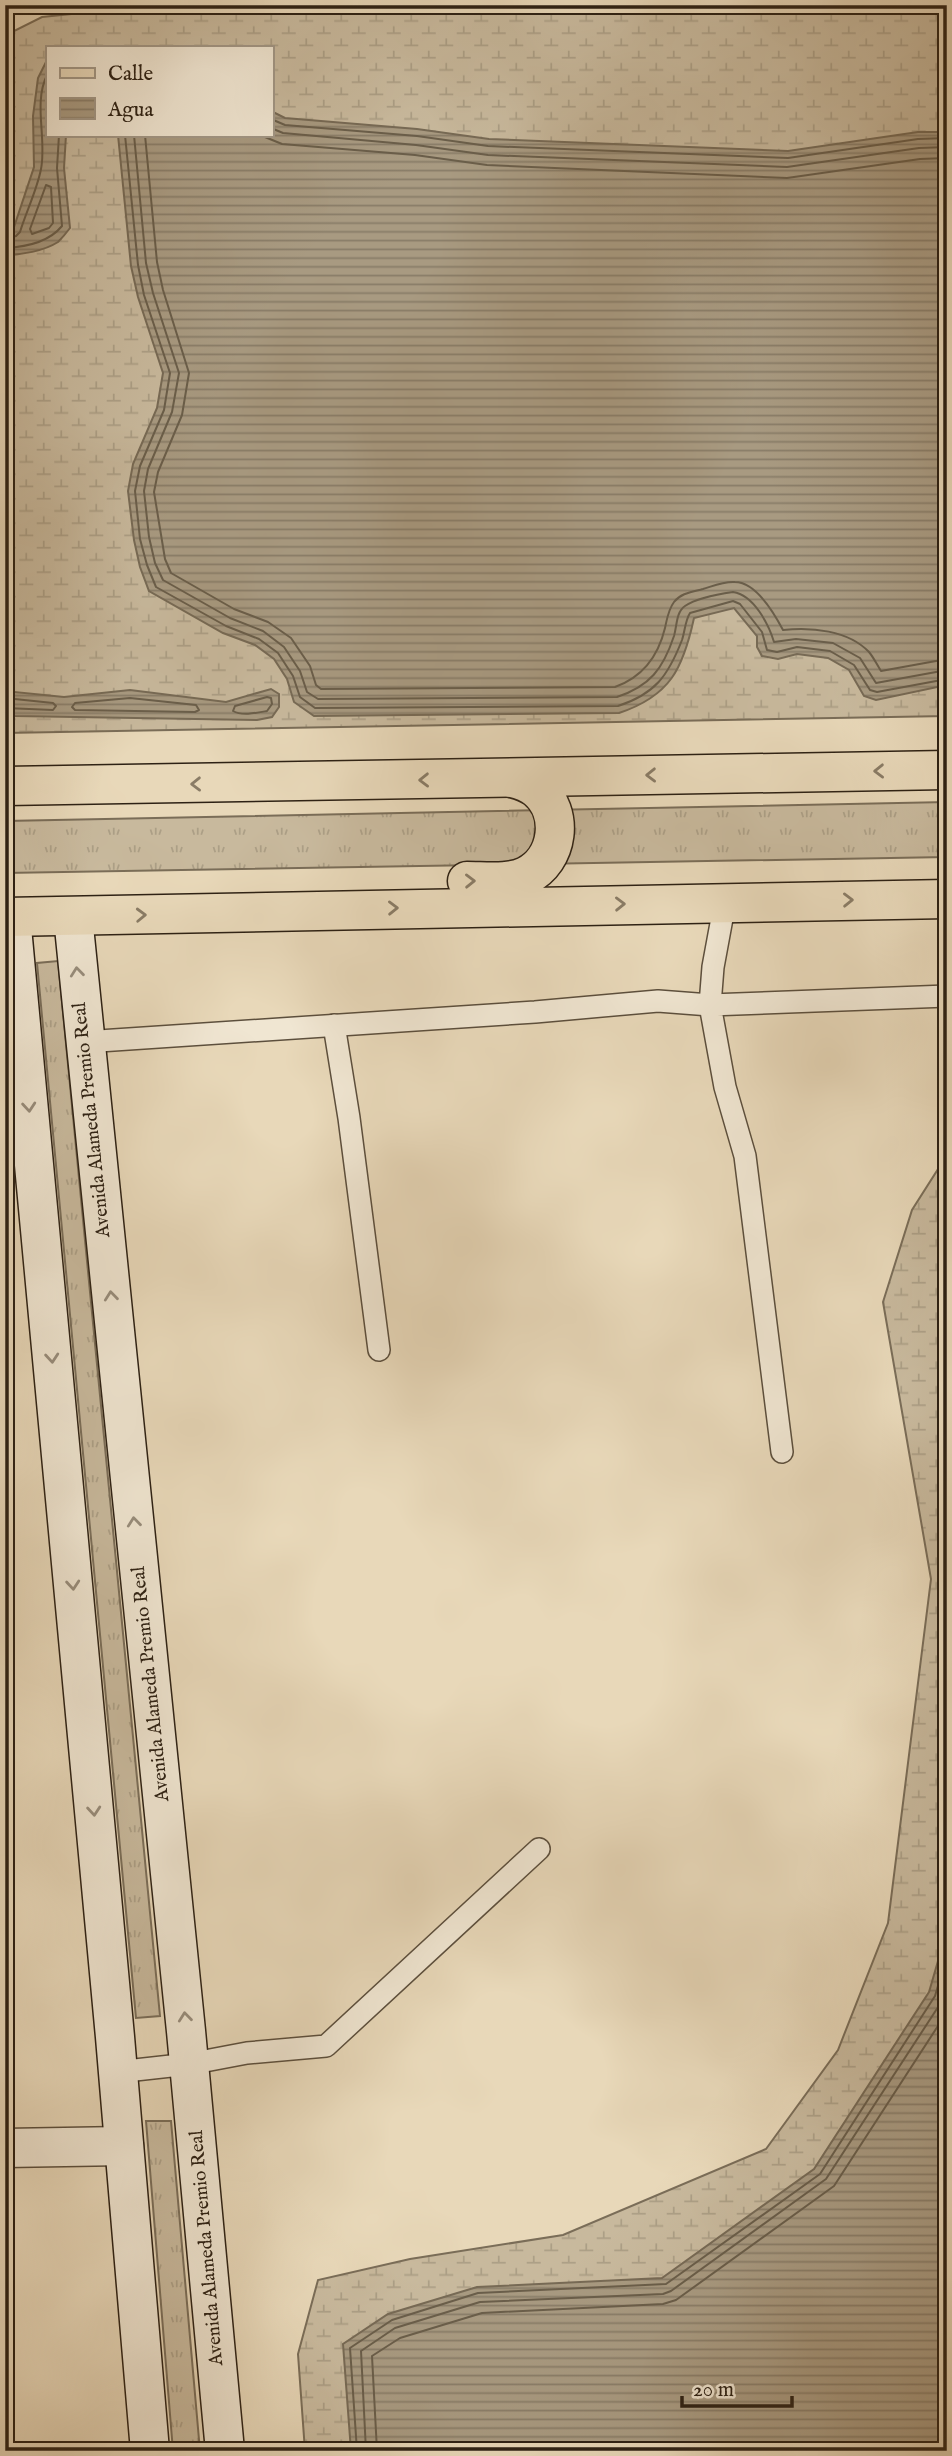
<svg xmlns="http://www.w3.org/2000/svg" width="952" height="2456" viewBox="0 0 952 2456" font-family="'IM FELL English',serif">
  <defs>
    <pattern id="grass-tufts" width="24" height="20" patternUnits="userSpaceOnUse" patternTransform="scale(1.75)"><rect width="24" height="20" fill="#c8b99d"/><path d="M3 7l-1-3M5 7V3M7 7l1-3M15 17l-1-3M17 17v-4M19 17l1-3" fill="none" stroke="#ac9f86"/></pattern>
    <pattern id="wetland-marsh" width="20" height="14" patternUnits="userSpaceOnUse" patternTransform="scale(1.75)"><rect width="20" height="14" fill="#c8b99d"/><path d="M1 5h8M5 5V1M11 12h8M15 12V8" fill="none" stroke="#ac9f86"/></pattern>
    <pattern id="water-rules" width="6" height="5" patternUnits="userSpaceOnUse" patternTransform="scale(1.75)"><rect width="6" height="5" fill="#a89a81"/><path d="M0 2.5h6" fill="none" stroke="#897d68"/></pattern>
  </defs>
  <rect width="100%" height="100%" fill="#e8d8b9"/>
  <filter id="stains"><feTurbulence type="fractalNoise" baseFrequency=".00286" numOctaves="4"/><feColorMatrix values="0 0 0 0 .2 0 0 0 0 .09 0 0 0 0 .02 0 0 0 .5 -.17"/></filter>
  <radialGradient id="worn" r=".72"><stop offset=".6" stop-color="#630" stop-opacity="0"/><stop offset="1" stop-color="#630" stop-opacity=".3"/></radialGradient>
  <g fill="url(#grass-tufts)" stroke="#7a6d58" stroke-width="2">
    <polygon points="947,802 947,857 5,873 5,821"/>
    <polygon points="58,961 160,2016 136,2018 37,963"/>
    <polygon points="146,2121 171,2121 200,2451 173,2451"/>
  </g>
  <g fill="url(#wetland-marsh)" stroke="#7a6d58" stroke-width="2" fill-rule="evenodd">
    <path d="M160 5H947V716L5 733V191L8 187 5 137V44L12 32 42 17ZM47 47H271V135H47Z"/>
    <polygon points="947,1155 947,2451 305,2451 298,2354 318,2280 410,2259 563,2235 766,2149 838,2050 888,1923 931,1579 883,1302 912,1210"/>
  </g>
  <g fill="url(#water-rules)" stroke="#776a55" stroke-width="2">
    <path d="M47 60V135H66L64 168 70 228C67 232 62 238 58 242 44 251 21 255 5 255V233L13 230 34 167 33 116 38 78Z"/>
    <path d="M271 111 285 118 417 129 489 139 788 151 918 132H947V685L876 700 864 696 849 670 828 658 797 654 778 659 762 656 757 647V636L734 608 694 618C683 669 670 696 619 713L314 716 294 702 287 679 274 659 255 645 223 633 149 591 140 567 134 540 128 491 133 464 157 408 163 373 138 297 131 266 118 135H271Z"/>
    <polygon points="271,689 279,694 279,707 272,717 257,720 15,716 5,714 5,691 64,697 130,690 226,702"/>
    <polygon points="947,1930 947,2451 351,2451 343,2344 388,2314 477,2287 662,2278 814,2169 929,1992"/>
  </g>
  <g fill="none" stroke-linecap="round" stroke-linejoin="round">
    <g stroke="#6a5e4a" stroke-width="2">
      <polyline points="271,119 285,125 417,136 488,146 788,158 918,139 947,138"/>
      <polyline points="271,128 283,133 416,145 488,155 787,167 919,148 947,147"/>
      <path d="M125 135 138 265 144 295 170 373 164 410 140 466 135 491 140 539 147 565 156 587 226 626 259 639 278 653 293 676 300 697 315 708 618 706C655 694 668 676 682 640 685 631 685 621 690 613L733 601 740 604 762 632 767 650 777 652 797 647 830 651 854 665 870 690 877 692 947 679"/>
      <path d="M134 135 146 263 153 293 179 373 172 412 148 469 144 491 149 537 155 563 163 580 230 618 263 631 284 647 300 671 307 692 318 699 617 697C650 686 663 669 674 636 677 626 676 612 685 606 697 598 719 594 733 592 754 595 769 625 774 642L796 639 833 643 860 658 876 683 947 670"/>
      <path d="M145 135 157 262 163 290 189 373 182 415 158 472 154 492 165 559 171 573 234 609 268 622 291 638 310 666 316 685 321 689 615 687C643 677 658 657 665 628 667 619 668 610 674 602 681 593 692 592 703 589 713 586 724 581 735 582 756 582 774 613 783 630 811 627 848 630 869 652 874 658 877 665 881 671L947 659"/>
      <polyline points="260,135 282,144 415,155 487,165 787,178 920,159 947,158"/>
      <polygon points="46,185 51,187 53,223 49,228 32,234 30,229"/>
      <path d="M5 239 16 236 20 232C26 212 37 190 41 169 47 139 33 103 47 75"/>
      <path d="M5 248C26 247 49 242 62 226L57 168 59 135"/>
      <path d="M267 697 271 698 272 704 267 711C256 713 242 716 233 711L235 706Z"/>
      <polyline points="5,698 53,703 56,706 53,710 5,708"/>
      <polygon points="130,698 196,705 199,710 195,712 75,710 72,707 75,703"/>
      <polyline points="357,2451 350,2348 392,2320 478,2293 666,2284 820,2174 935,1996 947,1955"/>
      <polyline points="366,2451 361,2351 395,2328 480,2302 663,2294 671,2291 826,2179 942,2001 947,1987"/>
      <polyline points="377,2451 372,2356 400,2338 482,2313 663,2304 676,2300 834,2186 947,2012"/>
    </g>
    <defs>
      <g id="lane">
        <polyline points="334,1025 349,1118 379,1350"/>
        <polyline points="84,1042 535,1012 658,1001 710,1005 713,967 725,902"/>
        <polyline points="782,1452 745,1156 725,1087 710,1005 947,996"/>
        <polyline points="117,2072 189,2064 247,2053 326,2046 539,1849"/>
      </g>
      <polyline id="street" points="5,2148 124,2146"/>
      <g id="secondary">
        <polyline points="11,917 115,2037 150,2451"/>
        <polyline points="73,917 186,2031 225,2451"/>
      </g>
      <g id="primary">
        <polyline points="5,786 947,770"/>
        <path d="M467 881C486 881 509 884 526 876 559 860 565 812 537 789 530 783 520 780 512 778"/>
        <polyline points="5,917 947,899"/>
      </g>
    </defs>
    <use href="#lane" stroke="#5c4f3d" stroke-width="24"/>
    <use href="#street" stroke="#5c4f3d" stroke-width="41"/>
    <use href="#secondary" stroke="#2d2114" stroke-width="41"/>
    <use href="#primary" stroke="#2d2114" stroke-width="41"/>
    <use href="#lane" stroke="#f0e6d2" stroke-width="21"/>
    <use href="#street" stroke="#f0e6d2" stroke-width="38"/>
    <use href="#secondary" stroke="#f0e6d2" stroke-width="38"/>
    <use href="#primary" stroke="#e8d8b9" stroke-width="38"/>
  </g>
  <defs><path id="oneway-chevron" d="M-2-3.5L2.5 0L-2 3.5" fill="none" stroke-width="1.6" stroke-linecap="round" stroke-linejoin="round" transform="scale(1.75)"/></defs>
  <g stroke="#8a7c66">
    <use href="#oneway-chevron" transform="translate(879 771) rotate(179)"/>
    <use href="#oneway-chevron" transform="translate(651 775) rotate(179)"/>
    <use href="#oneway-chevron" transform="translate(424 780) rotate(179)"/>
    <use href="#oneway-chevron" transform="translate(196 784) rotate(179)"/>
    <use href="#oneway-chevron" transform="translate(470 881) rotate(-1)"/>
    <use href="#oneway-chevron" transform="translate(848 900) rotate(-1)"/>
    <use href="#oneway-chevron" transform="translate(620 904) rotate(-1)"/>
    <use href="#oneway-chevron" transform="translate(393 908) rotate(-1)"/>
    <use href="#oneway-chevron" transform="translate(141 915) rotate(-2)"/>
  </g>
  <g stroke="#988d7c">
    <use href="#oneway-chevron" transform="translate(77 972) rotate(-96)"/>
    <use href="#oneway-chevron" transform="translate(29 1107) rotate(85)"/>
    <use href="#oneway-chevron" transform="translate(111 1296) rotate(-96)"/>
    <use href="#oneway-chevron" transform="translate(52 1358) rotate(85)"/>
    <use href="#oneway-chevron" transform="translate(134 1522) rotate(-96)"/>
    <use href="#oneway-chevron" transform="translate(73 1585) rotate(85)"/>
    <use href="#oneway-chevron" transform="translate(94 1811) rotate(85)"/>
    <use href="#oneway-chevron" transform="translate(185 2017) rotate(-96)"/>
  </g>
  <g text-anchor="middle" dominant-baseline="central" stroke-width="7" stroke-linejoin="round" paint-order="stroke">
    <g font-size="19" fill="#2d2114" stroke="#f0e6d2">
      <text transform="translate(92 1120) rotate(-96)">Avenida Alameda Premio Real</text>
      <text transform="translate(151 1684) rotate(-96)">Avenida Alameda Premio Real</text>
      <text transform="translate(207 2248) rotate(-95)">Avenida Alameda Premio Real</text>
    </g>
  </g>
  <rect width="952" height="2456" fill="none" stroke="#e8d8b9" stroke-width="28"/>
  <rect x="7" y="7" width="938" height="2442" fill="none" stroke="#2d2114" stroke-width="3.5"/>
  <rect x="14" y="14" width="924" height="2428" fill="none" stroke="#2d2114" stroke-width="2"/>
  <rect x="46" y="46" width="228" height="91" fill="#f0e6d2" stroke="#a29786" stroke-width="2"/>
  <rect x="60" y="68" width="35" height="10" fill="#e8d8b9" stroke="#a29786" stroke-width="2"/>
  <text x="108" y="80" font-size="21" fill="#2d2114">Calle</text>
  <rect x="60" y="98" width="35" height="21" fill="url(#water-rules)" stroke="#a29786" stroke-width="2"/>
  <text x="108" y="116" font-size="21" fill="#2d2114">Agua</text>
  <path d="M682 2396v10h110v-10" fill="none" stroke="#2d2114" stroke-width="3.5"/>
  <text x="693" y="2396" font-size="21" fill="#2d2114" stroke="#f0e6d2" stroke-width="5" paint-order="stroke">20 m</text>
  <rect width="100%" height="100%" filter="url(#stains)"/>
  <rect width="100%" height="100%" fill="url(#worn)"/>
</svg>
